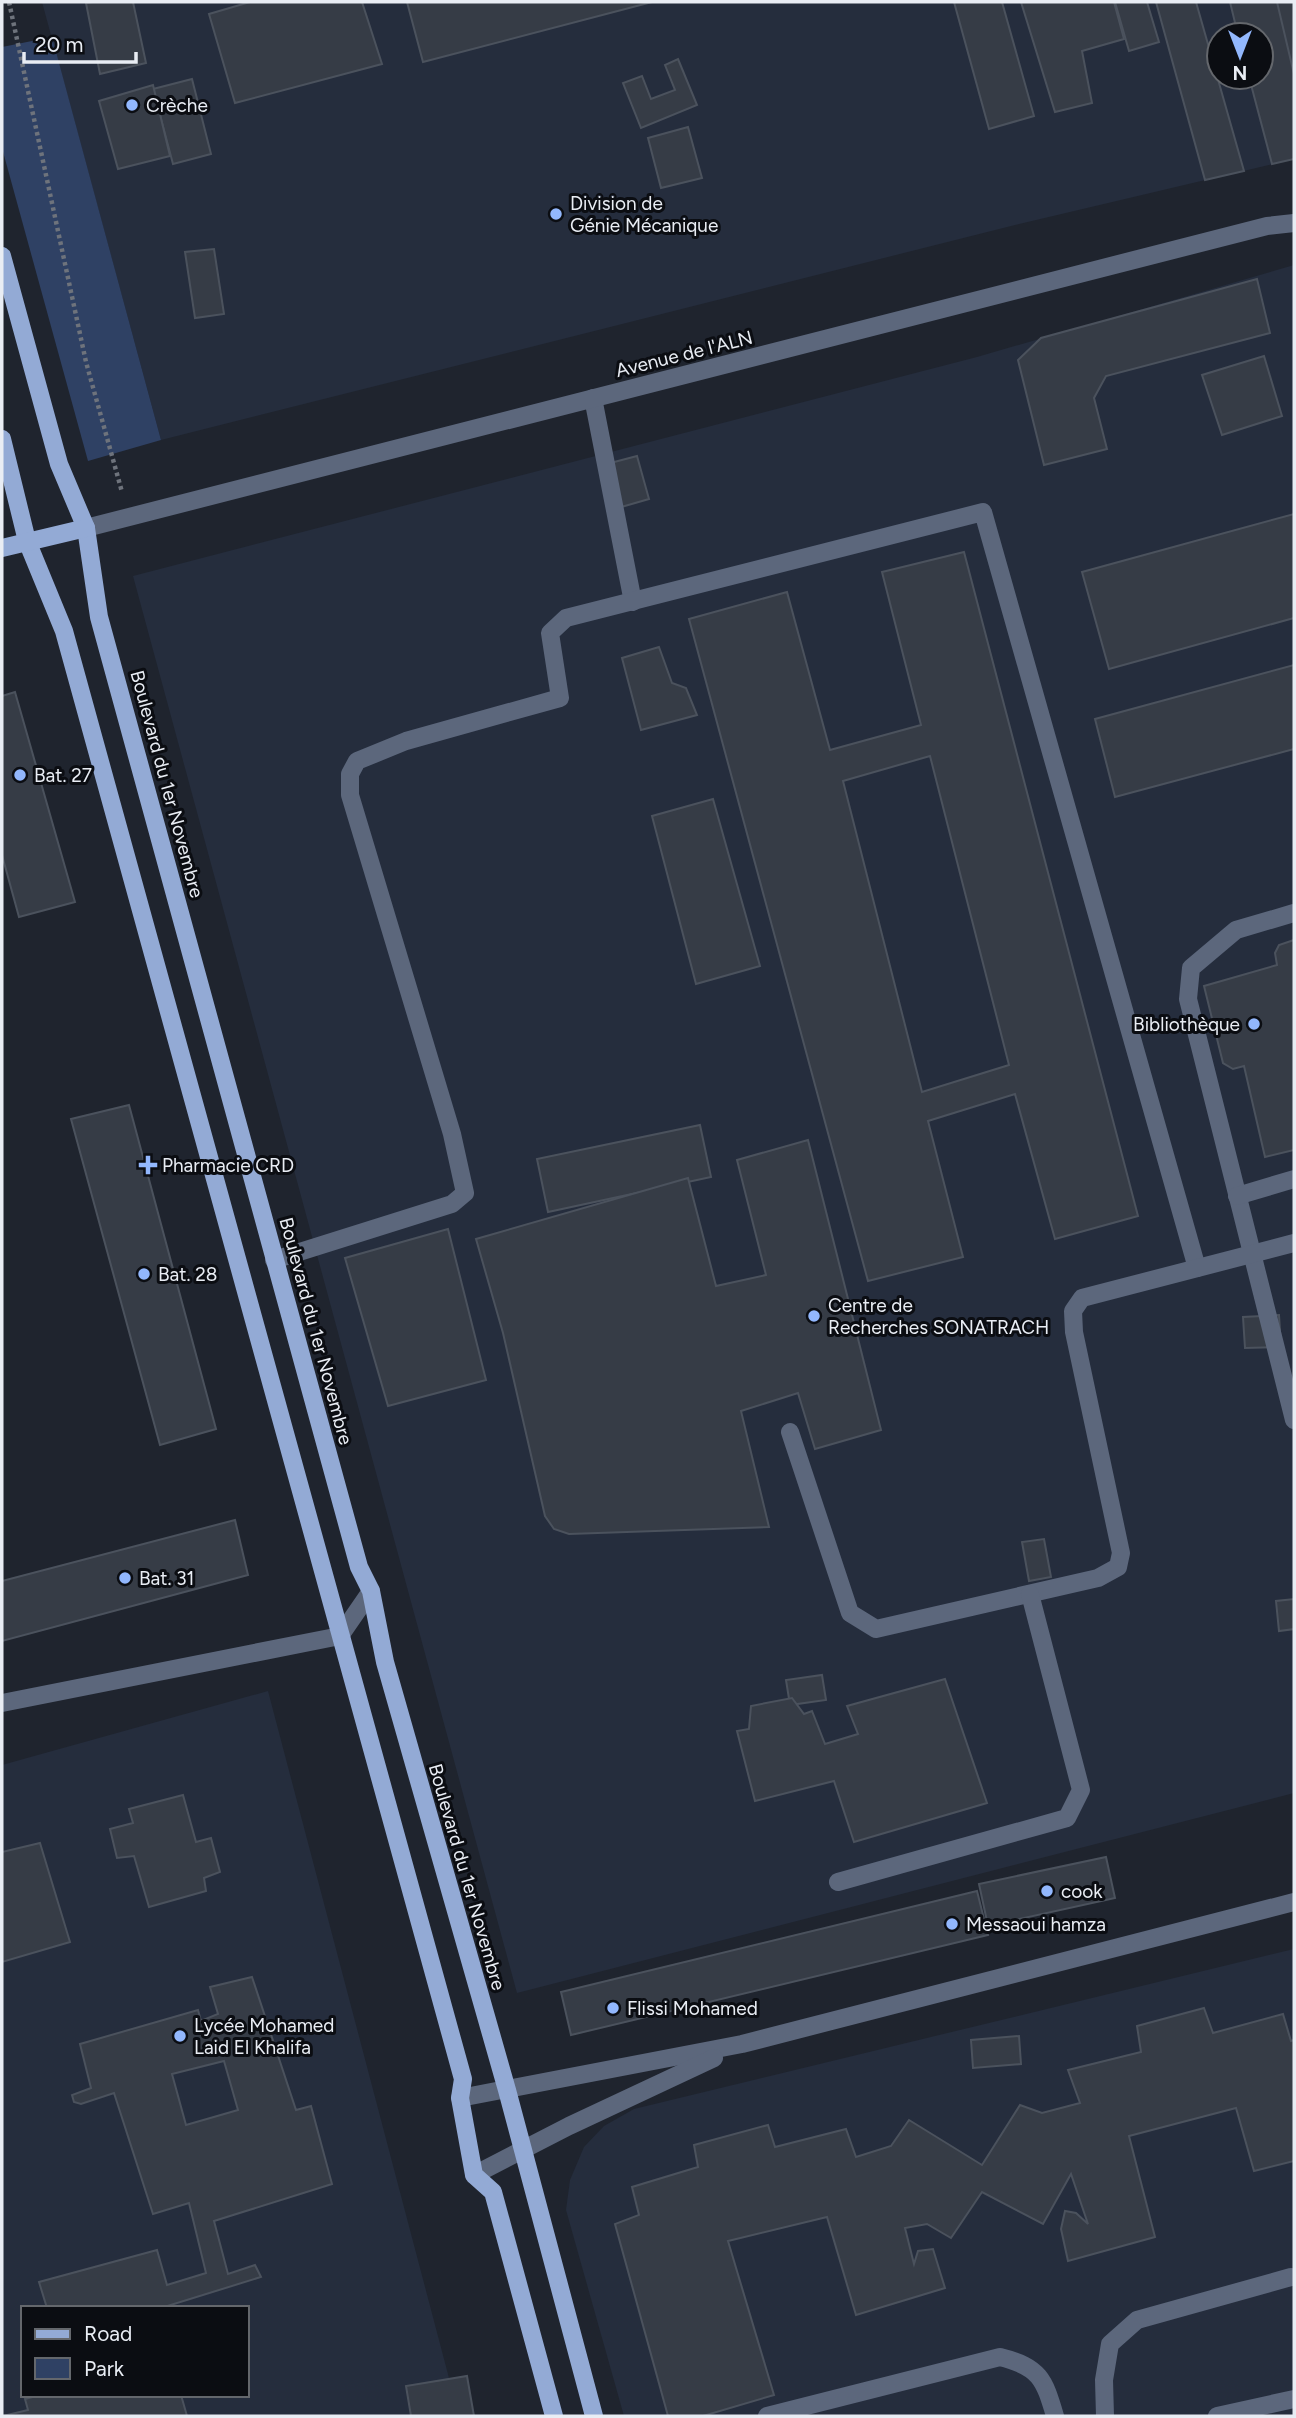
<svg xmlns="http://www.w3.org/2000/svg" width="1296" height="2418" viewBox="0 0 1296 2418" font-family="Figtree,sans-serif">
  <rect width="100%" height="100%" fill="#1f242e"/>
  <g fill="#252d3d" fill-rule="evenodd">
    <path d="M42 2H1294V159L1015 225 161 440ZM1219 35H1261V77H1219Z"/>
    <polygon points="1294,265 1294,1793 517,1993 133,576 977,357"/>
    <path d="M268 1691 459 2416H2V1765ZM23 2308H247V2395H23Z"/>
    <polygon points="1294,1949 1294,2416 624,2416 566,2210 570,2180 584,2147 604,2126 634,2109"/>
  </g>
  <polygon fill="#2f4164" points="52,37 161,440 88,461 2,148 2,47"/>
  <g fill="#363c46" stroke="#4b525d" stroke-width="2" fill-rule="evenodd">
    <polygon points="93,2 133,2 146,63 100,74 86,3"/>
    <polygon points="250,2 362,2 382,64 235,103 209,14"/>
    <polygon points="407,2 652,2 423,62"/>
    <polygon points="954,2 1002,2 1034,116 989,129"/>
    <polygon points="1021,2 1114,2 1124,39 1082,51 1092,103 1055,112"/>
    <polygon points="1115,2 1147,2 1159,42 1129,51"/>
    <polygon points="1156,2 1196,2 1244,171 1205,180"/>
    <polygon points="1230,2 1278,2 1294,60 1294,159 1272,164 1249,77 1261,77 1261,35 1238,35"/>
    <polygon points="1277,2 1294,2 1294,74"/>
    <polygon points="678,59 697,105 641,128 623,83 642,76 651,99 675,90 665,65"/>
    <polygon points="192,79 211,154 173,164 153,89"/>
    <polygon points="153,85 170,156 118,169 99,101"/>
    <polygon points="688,127 702,178 661,188 648,138"/>
    <polygon points="214,249 224,314 195,318 185,252"/>
    <polygon points="1257,279 1270,333 1106,376 1094,398 1107,449 1044,465 1018,360 1041,338"/>
    <polygon points="1264,356 1282,416 1222,435 1202,375"/>
    <polygon points="637,456 649,499 611,510 599,466"/>
    <polygon points="1294,514 1294,618 1109,669 1082,572"/>
    <path d="M964 552 1138 1216 1055 1239 1015 1094 928 1121 963 1257 868 1281 689 619 787 592 830 750 921 725 882 572ZM930 756 1009 1065 922 1092 843 781Z"/>
    <polygon points="659,647 672,683 686,688 697,715 641,730 622,658"/>
    <polygon points="1294,665 1294,749 1115,797 1095,719"/>
    <polygon points="15,692 75,902 19,917 2,855 2,696"/>
    <polygon points="713,799 760,966 696,984 652,816"/>
    <polygon points="1294,940 1294,1150 1265,1157 1244,1066 1233,1069 1223,1063 1204,986 1277,965 1275,953 1279,945"/>
    <polygon points="129,1105 216,1429 160,1445 71,1119"/>
    <polygon points="700,1125 711,1177 548,1212 537,1159"/>
    <polygon points="808,1140 881,1430 815,1449 798,1393 741,1411 769,1527 569,1534 554,1529 545,1516 503,1333 476,1239 688,1178 716,1286 766,1275 737,1160"/>
    <polygon points="448,1229 486,1380 388,1406 345,1258"/>
    <polygon points="1279,1315 1281,1347 1245,1348 1243,1317"/>
    <polygon points="235,1520 248,1575 2,1641 2,1581"/>
    <polygon points="1044,1539 1051,1577 1029,1581 1022,1542"/>
    <polygon points="1294,1599 1294,1629 1279,1631 1276,1601"/>
    <polygon points="822,1675 826,1700 790,1705 786,1680"/>
    <polygon points="945,1679 987,1803 854,1842 834,1781 755,1801 737,1731 749,1729 751,1706 792,1698 804,1714 812,1711 825,1744 858,1734 847,1706"/>
    <polygon points="183,1795 196,1842 211,1838 220,1872 204,1878 206,1891 149,1907 134,1856 117,1858 110,1829 133,1823 129,1809"/>
    <polygon points="40,1843 70,1942 2,1962 2,1852"/>
    <polygon points="1106,1857 1115,1898 988,1926 979,1884"/>
    <polygon points="977,1891 988,1935 571,2035 561,1992"/>
    <path d="M252 1977 296 2110 311 2106 332 2184 214 2221 228 2274 255 2265 261 2277 161 2308H47L39 2282 157 2250 167 2285 206 2273 189 2203 153 2214 114 2093 81 2104 74 2102 72 2095 91 2088 80 2044 198 2010 201 2021 218 2014 210 1987ZM224 2061 238 2110 186 2125 172 2074Z"/>
    <polygon points="1204,2008 1213,2033 1283,2014 1291,2041 1294,2040 1294,2161 1254,2171 1236,2108 1129,2136 1155,2237 1068,2261 1061,2229 1065,2211 1076,2213 1088,2224 1071,2174 1043,2224 982,2192 951,2238 927,2224 905,2228 914,2264 918,2251 933,2249 945,2288 856,2315 827,2217 728,2241 774,2395 703,2416 668,2416 615,2224 639,2215 632,2187 698,2167 694,2145 768,2125 775,2147 846,2129 856,2157 891,2146 909,2120 982,2165 1020,2105 1042,2113 1080,2103 1068,2070 1141,2052 1137,2026"/>
    <polygon points="1019,2036 1021,2064 973,2068 971,2040"/>
    <polygon points="467,2376 474,2416 411,2416 406,2386"/>
    <polygon points="40,2395 181,2395 187,2416 3,2416 28,2410 25,2399"/>
  </g>
  <g fill="none" stroke-linecap="round" stroke-linejoin="round">
    <polyline stroke="#6e737c" stroke-width="4.5" stroke-dasharray="3.5 3.5" stroke-linecap="butt" points="9,2 86,362 122,492"/>
    <g stroke="#5c677c" stroke-width="18">
      <polyline points="593,398 633,602"/>
      <polyline points="86,528 1267,226 1294,223"/>
      <polyline points="1294,913 1236,930 1191,968 1188,999 1294,1420"/>
      <polyline points="1237,1196 1294,1179"/>
      <polyline points="274,1260 452,1204 465,1193 452,1134 350,795 350,774 357,761 406,741 560,698 550,633 566,618 983,512 1197,1268"/>
      <polyline points="790,1432 850,1613 876,1629 1098,1578 1118,1567 1121,1553 1074,1332 1073,1311 1082,1298 1294,1243"/>
      <polyline points="2,1703 340,1636 371,1591"/>
      <polyline points="838,1882 1067,1818 1081,1790 1030,1594"/>
      <polyline points="460,2098 742,2044 1294,1902"/>
      <polyline points="474,2175 569,2126 714,2058"/>
      <path d="M767 2416 1000 2357C1040 2367 1044 2379 1055 2416"/>
      <polyline points="1105,2416 1104,2380 1110,2344 1137,2320 1291,2277"/>
      <polyline points="1217,2416 1294,2399"/>
    </g>
    <g stroke="#93aad5" stroke-width="18">
      <polyline points="2,256 59,464 86,528 99,617 359,1567 371,1591 385,1662 507,2090 594,2416"/>
      <polyline points="2,439 27,541 64,631 463,2079 460,2098 474,2175 493,2192 554,2416"/>
      <polyline points="2,548 86,528"/>
    </g>
  </g>
  <g fill="#92b7fd" stroke="#0b0d12" stroke-width="2.5">
    <circle cx="132" cy="105" r="7"/>
    <circle cx="556" cy="214" r="7"/>
    <circle cx="20" cy="775" r="7"/>
    <circle cx="1254" cy="1024" r="7"/>
    <path d="M144.5 1154.5h7v7h7v7h-7v7h-7v-7h-7v-7h7z"/>
    <circle cx="144" cy="1274" r="7"/>
    <circle cx="814" cy="1316" r="7"/>
    <circle cx="125" cy="1578" r="7"/>
    <circle cx="1047" cy="1891" r="7"/>
    <circle cx="952" cy="1924" r="7"/>
    <circle cx="613" cy="2008" r="7"/>
    <circle cx="180" cy="2036" r="7"/>
  </g>
  <g text-anchor="middle" dominant-baseline="central" stroke-width="6" stroke-linejoin="round" paint-order="stroke">
    <g font-size="19" fill="#e9edf4" stroke="#0b0d12" text-anchor="start">
      <text x="146" y="105">Crèche</text>
      <text x="570" y="203">Division de<tspan x="570" dy="22">Génie Mécanique</tspan></text>
      <text x="34" y="775">Bat. 27</text>
      <text x="1240" y="1024" text-anchor="end">Bibliothèque</text>
      <text x="162" y="1165">Pharmacie CRD</text>
      <text x="158" y="1274">Bat. 28</text>
      <text x="828" y="1305">Centre de<tspan x="828" dy="22">Recherches SONATRACH</tspan></text>
      <text x="139" y="1578">Bat. 31</text>
      <text x="1061" y="1891">cook</text>
      <text x="966" y="1924">Messaoui hamza</text>
      <text x="627" y="2008">Flissi Mohamed</text>
      <text x="194" y="2025">Lycée Mohamed<tspan x="194" dy="22">Laid El Khalifa</tspan></text>
    </g>
    <g font-size="19" fill="#e9edf4" stroke="#0b0d12">
      <text transform="translate(684 354) rotate(-14)">Avenue de l'ALN</text>
      <text transform="translate(167 784) rotate(75)">Boulevard du 1er Novembre</text>
      <text transform="translate(316 1331) rotate(75)">Boulevard du 1er Novembre</text>
      <text transform="translate(467 1877) rotate(74)">Boulevard du 1er Novembre</text>
    </g>
  </g>
  <rect width="1296" height="2418" fill="none" stroke="#e9edf4" stroke-width="7"/>
  <rect x="21" y="2306" width="228" height="91" fill="#0b0d12" stroke="#64676c" stroke-width="2"/>
  <rect x="35" y="2329" width="35" height="10" fill="#93aad5" stroke="#64676c" stroke-width="2"/>
  <text x="84" y="2341" font-size="21" fill="#e9edf4">Road</text>
  <rect x="35" y="2358" width="35" height="21" fill="#2f4164" stroke="#64676c" stroke-width="2"/>
  <text x="84" y="2376" font-size="21" fill="#e9edf4">Park</text>
  <g transform="translate(1240 56) rotate(180)"><circle r="33" fill="#0b0d12" stroke="#64676c" stroke-width="2"/>
  <path d="M0-5L12 26L0 18L-12 26Z" fill="#92b7fd"/>
  <text y="-10" font-size="19" font-weight="bold" text-anchor="middle" fill="#e9edf4">N</text>
  </g>
  <path d="M24 52v10h112v-10" fill="none" stroke="#e9edf4" stroke-width="3.5"/>
  <text x="35" y="52" font-size="21" fill="#e9edf4" stroke="#0b0d12" stroke-width="5" paint-order="stroke">20 m</text>
</svg>
